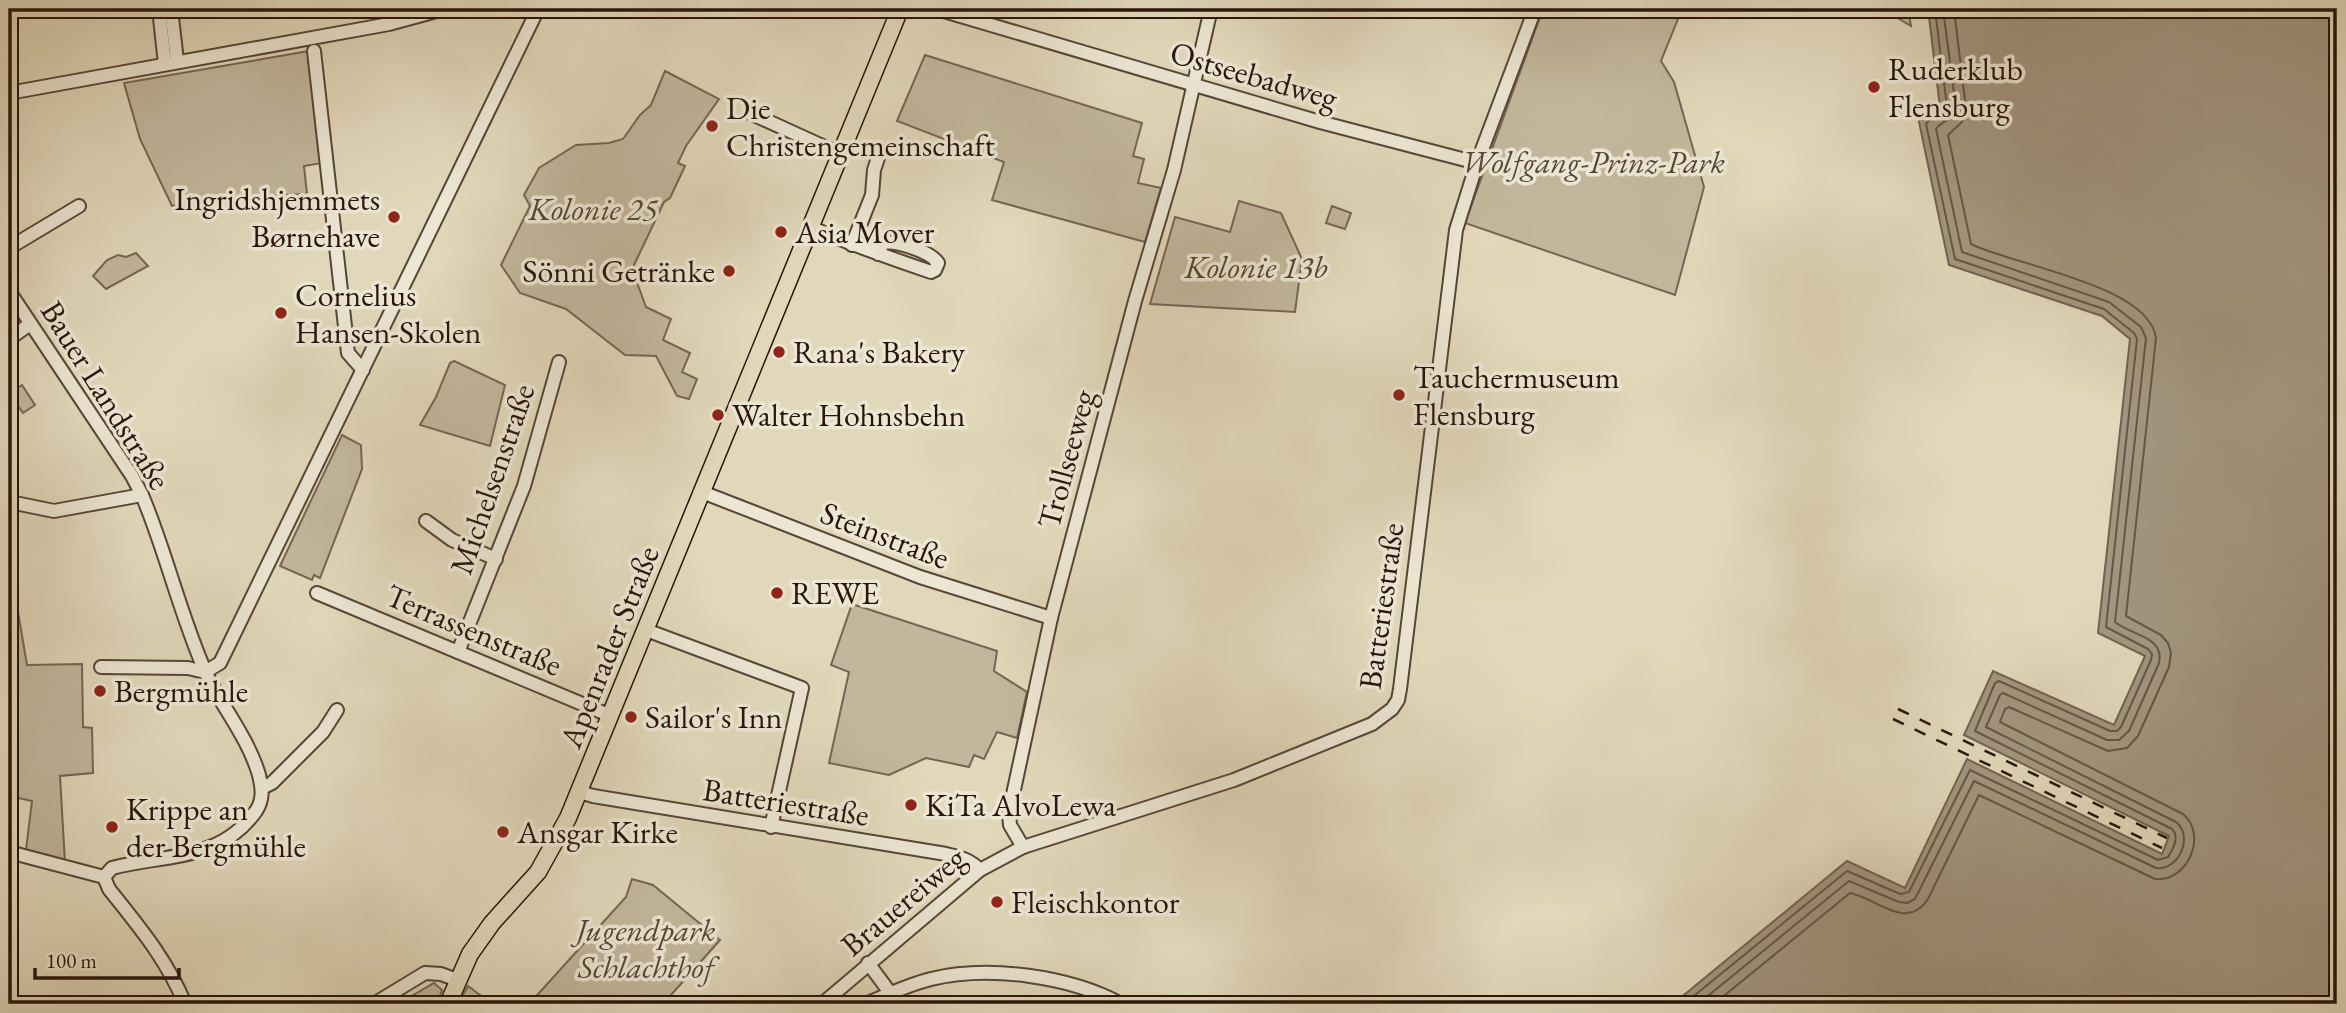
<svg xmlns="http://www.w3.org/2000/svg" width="2346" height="1013" viewBox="0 0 2346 1013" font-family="'EB Garamond',serif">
  <rect width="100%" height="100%" fill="#e1d8bb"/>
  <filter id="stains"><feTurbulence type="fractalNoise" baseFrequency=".00286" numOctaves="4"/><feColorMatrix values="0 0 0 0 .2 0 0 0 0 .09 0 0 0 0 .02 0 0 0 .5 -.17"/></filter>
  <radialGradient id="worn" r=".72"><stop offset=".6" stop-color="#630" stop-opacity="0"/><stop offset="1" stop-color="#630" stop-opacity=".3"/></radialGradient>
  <g fill="#c2b79d" stroke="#756654" stroke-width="2">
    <polygon points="1543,9 1682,9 1661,61 1674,82 1704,187 1675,295 1465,223"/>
    <polygon points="1883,9 1908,9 1911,26"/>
    <polygon points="309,51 322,163 304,166 307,194 234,197 172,206 140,139 124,83"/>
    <polygon points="925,55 1142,123 1133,156 1144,159 1138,183 1161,188 1145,242 992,200 1004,162 897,121"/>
    <polygon points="665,71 719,99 686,146 678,163 685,166 670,198 664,202 634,265 635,277 646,307 671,319 663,340 690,353 682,372 697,379 689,399 677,396 656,356 625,355 566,309 520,293 501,265 530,206 524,195 539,168 576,145 609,143 623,139 640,115 651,105"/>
    <polygon points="1239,201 1281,213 1302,259 1295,312 1150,304 1175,217 1230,232"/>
    <polygon points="1332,206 1351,213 1345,229 1326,223"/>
    <polygon points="136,253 148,266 106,289 93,276 107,260 118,255 126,257"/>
    <polygon points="454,361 505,385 490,446 420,425 436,397 450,363"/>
    <polygon points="22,385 35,405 23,413 16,403 14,390"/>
    <polygon points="342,435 361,445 362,469 320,578 314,575 312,580 280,566"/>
    <polygon points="9,559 27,665 82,664 83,727 92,728 93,773 60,776 65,863 26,850 32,801 9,796"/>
    <polygon points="852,604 997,651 994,671 1027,692 1017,738 997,732 984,759 974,755 969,767 926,758 889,775 829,763 849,672 831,665"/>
    <polygon points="632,879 653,885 720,940 663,1004 529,1004 626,897"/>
    <polygon points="434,983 442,990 437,1004 398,1004"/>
    <polygon points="468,986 492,1004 458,1004"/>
  </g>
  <polygon fill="#a2967f" stroke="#716250" stroke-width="2" points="1928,9 2337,9 2337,1004 1673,1004 1847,861 1905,888 1967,759 2162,854 2169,836 1964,735 1993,671 2114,725 2145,656 2098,633 2130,339 2102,316 1949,265 1918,117 1940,107"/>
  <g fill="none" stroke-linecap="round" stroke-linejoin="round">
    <g stroke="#655644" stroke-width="2">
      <path d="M1684 1004 1847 871 1900 894 1909 892 1970 770 2158 860 2168 857C2173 849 2180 837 2172 829L1975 731 1995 683 1999 681 2110 731H2117L2121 727 2151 660 2152 654 2148 649 2106 627 2137 339 2134 333 2104 309 1955 259 1926 124C1931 115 1944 117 1947 107L1935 9"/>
      <path d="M1698 1004 1849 881 1899 902 1907 903 1915 899 1974 781 2156 868C2179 871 2194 836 2176 822L1986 727 2000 695 2003 693 2107 740H2119L2129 731 2159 663C2165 636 2130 635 2115 622L2146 338 2141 327 2109 302 1962 252 1936 129C1942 120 1953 121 1956 108L1943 9"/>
      <path d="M1714 1004 1850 893C1877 898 1906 932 1928 899L1979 795 2155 879C2188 882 2208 835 2183 814L2000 722 2005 709 2009 707 2108 751 2127 748 2138 736 2169 667 2171 653 2168 643 2161 635 2126 616 2156 338C2149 285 2013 265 1971 244L1948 135 1962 122 1966 109 1954 9"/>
    </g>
    <defs>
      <g id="minor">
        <polyline points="159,9 165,64"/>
        <polyline points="171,9 177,61"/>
        <polyline points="937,9 1320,122 1477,163"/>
        <polyline points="314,51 348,353 363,370"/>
        <polyline points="9,93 389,24 444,9"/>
        <polyline points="750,113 840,154"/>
        <path d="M810 227C850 244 890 258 931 272L935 270 938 263C931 252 896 240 883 243L878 254"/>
        <polyline points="852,245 872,195 874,170 878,158"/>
        <polyline points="9,248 79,206"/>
        <path d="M9 291 132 476 142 495C166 552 180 614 205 671 221 706 248 737 259 775 262 788 264 799 256 811 220 862 164 854 112 868L104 877"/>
        <polyline points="9,339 30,324"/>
        <polyline points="702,492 920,577 1051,618"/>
        <polyline points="10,502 54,511 142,495"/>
        <polyline points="426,521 452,540 496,559"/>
        <polyline points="317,593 611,716"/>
        <polyline points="646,630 802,688 771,827"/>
        <polyline points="458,652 524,486 559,362"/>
        <polyline points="101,667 188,668 205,672"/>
        <polyline points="205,672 220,663 538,9"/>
        <polyline points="262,788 272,783 323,732 337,710"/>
        <path d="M580 792 593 796 946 854C960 857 970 860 980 870"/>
        <polyline points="1023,847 1010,825 1009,813 1051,618 1135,301 1174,170 1211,9"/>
        <polyline points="9,852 104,877"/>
        <path d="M104 877 109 889C139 927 166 958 185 1004"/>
        <polyline points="868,963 891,994"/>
        <polyline points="374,1004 425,973 441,974 457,980"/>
        <polyline points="822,1004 980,870 1023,847 1234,780 1372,724 1392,709 1398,700 1400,689 1456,230 1477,163 1535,9"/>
        <path d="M866 1004C886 995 910 984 931 979 989 965 1069 976 1121 1004"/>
      </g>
      <polyline id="major" points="448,1004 470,954 492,923 538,872 568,818 900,9"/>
    </defs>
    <use href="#minor" stroke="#564636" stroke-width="16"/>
    <use href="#major" stroke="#28150a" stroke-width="19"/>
    <use href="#minor" stroke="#ece6d3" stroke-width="12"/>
    <use href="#major" stroke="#e1d8bb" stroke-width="16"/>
    <g stroke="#28150a" stroke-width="2.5" stroke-dasharray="12 12" stroke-linecap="butt">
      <polyline points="1898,709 2167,838"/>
      <polyline points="1893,719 2162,848"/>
    </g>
  </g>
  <g fill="#8f2418" stroke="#ece6d3" stroke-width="2.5">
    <circle cx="1874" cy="87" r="7"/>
    <circle cx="712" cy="126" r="7"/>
    <circle cx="394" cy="217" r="7"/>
    <circle cx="781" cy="232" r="7"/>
    <circle cx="729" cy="271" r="7"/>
    <circle cx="281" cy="313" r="7"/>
    <circle cx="779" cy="352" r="7"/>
    <circle cx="1399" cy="395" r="7"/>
    <circle cx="718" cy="415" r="7"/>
    <circle cx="777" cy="593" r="7"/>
    <circle cx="100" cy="691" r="7"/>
    <circle cx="631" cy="717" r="7"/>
    <circle cx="911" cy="805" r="7"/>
    <circle cx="112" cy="827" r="7"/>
    <circle cx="503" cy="832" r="7"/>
    <circle cx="997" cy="902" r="7"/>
  </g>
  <g text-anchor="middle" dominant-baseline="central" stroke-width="7" stroke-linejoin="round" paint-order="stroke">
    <g font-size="32" fill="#28150a" stroke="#ece6d3" text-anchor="start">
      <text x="1888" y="69">Ruderklub<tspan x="1888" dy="37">Flensburg</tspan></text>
      <text x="726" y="108">Die<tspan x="726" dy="37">Christengemeinschaft</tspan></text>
      <text x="380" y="199" text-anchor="end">Ingridshjemmets<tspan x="380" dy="37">Børnehave</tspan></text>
      <text x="795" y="232">Asia Mover</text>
      <text x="715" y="271" text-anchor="end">Sönni Getränke</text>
      <text x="295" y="295">Cornelius<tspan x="295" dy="37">Hansen-Skolen</tspan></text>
      <text x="793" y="352">Rana's Bakery</text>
      <text x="1413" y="377">Tauchermuseum<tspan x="1413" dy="37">Flensburg</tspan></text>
      <text x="732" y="415">Walter Hohnsbehn</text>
      <text x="791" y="593">REWE</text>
      <text x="114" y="691">Bergmühle</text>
      <text x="645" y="717">Sailor's Inn</text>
      <text x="925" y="805">KiTa AlvoLewa</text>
      <text x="126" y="809">Krippe an<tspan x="126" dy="37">der Bergmühle</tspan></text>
      <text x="517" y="832">Ansgar Kirke</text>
      <text x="1011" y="902">Fleischkontor</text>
    </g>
    <g font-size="32" fill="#28150a" stroke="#ece6d3">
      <text transform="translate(1254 75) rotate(16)">Ostseebadweg</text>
      <text transform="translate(106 395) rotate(58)">Bauer Landstraße</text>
      <text transform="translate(1066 459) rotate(-75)">Trollseeweg</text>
      <text transform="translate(492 479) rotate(-71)">Michelsenstraße</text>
      <text transform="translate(885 535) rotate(21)">Steinstraße</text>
      <text transform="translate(1381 606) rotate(-82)">Batteriestraße</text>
      <text transform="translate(474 630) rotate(23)">Terrassenstraße</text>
      <text transform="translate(609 647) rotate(-68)">Apenrader Straße</text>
      <text transform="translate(786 802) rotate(9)">Batteriestraße</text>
      <text transform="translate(903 901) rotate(-40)">Brauereiweg</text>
    </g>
    <g font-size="32" font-style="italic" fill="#564636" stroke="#ece6d3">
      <text x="1593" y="162">Wolfgang-Prinz-Park</text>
      <text x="593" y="209">Kolonie 25</text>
      <text x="1256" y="267">Kolonie 13b</text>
      <text x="646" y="930">Jugendpark<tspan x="646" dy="37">Schlachthof</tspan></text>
    </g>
  </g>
  <rect width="2346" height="1013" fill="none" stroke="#e1d8bb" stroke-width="35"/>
  <rect x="10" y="10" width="2325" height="992" fill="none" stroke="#28150a" stroke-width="3.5"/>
  <rect x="18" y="18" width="2311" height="978" fill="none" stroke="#28150a" stroke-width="2"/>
  <path d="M35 968v10h144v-10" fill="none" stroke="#28150a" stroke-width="3.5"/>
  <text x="46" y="968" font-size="21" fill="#28150a" stroke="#ece6d3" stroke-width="5" paint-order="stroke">100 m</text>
  <rect width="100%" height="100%" filter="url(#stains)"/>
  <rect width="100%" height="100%" fill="url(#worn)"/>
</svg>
